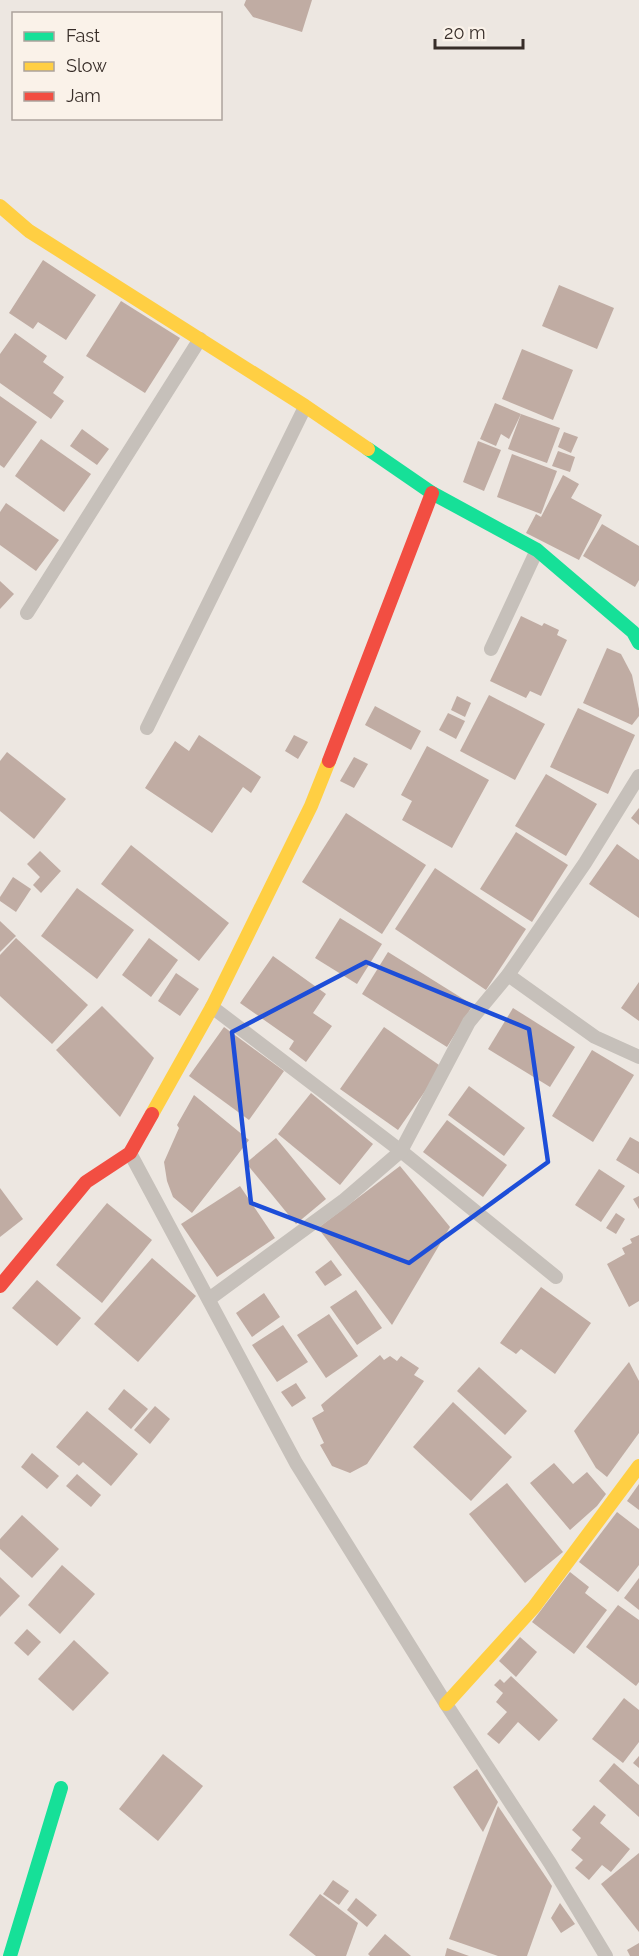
<svg xmlns="http://www.w3.org/2000/svg" width="639" height="1956" viewBox="0 0 639 1956" font-family="Raleway,sans-serif">
  <rect width="100%" height="100%" fill="#ede7e1"/>
  <g fill="#c0aca3">
    <polygon points="246,0 312,0 302,32 253,17 244,5"/>
    <polygon points="43,260 96,295 66,340 38,322 33,329 9,313"/>
    <polygon points="559,285 614,308 597,349 542,326"/>
    <polygon points="121,301 180,338 145,393 86,356"/>
    <polygon points="15,333 47,356 43,362 64,377 53,393 64,401 51,419 0,383 0,354"/>
    <polygon points="522,349 573,370 553,420 502,399"/>
    <polygon points="0,396 37,422 4,468 0,465"/>
    <polygon points="495,403 521,414 509,439 501,434 496,446 480,439"/>
    <polygon points="521,414 560,428 547,463 508,449"/>
    <polygon points="82,429 109,449 97,465 70,446"/>
    <polygon points="564,432 578,437 571,453 558,447"/>
    <polygon points="41,439 91,474 64,512 15,476"/>
    <polygon points="478,441 501,450 484,491 463,482"/>
    <polygon points="558,451 575,457 570,472 552,466"/>
    <polygon points="512,454 557,471 541,514 497,497"/>
    <polygon points="563,475 579,484 571,498 602,515 579,560 526,533 536,514 541,517"/>
    <polygon points="6,503 59,540 36,571 0,545 0,512"/>
    <polygon points="602,524 639,546 639,580 635,587 583,556"/>
    <polygon points="0,581 14,594 0,609"/>
    <polygon points="521,616 542,626 544,623 559,630 557,635 567,640 541,696 530,691 526,698 490,681"/>
    <polygon points="607,648 621,654 632,675 639,709 639,716 632,725 583,703"/>
    <polygon points="489,695 545,724 515,780 460,751"/>
    <polygon points="457,696 471,703 465,717 451,710"/>
    <polygon points="375,706 421,731 411,750 365,725"/>
    <polygon points="578,708 635,735 608,794 550,767"/>
    <polygon points="448,713 465,721 456,739 439,730"/>
    <polygon points="199,735 261,777 251,793 243,787 212,833 145,788 175,741 189,751"/>
    <polygon points="294,735 308,742 298,759 285,751"/>
    <polygon points="427,746 489,780 452,848 402,820 412,801 401,795"/>
    <polygon points="7,752 66,799 34,839 0,811 0,761"/>
    <polygon points="354,757 368,764 354,788 340,781"/>
    <polygon points="546,774 597,804 566,856 515,826"/>
    <polygon points="639,808 639,825 631,818"/>
    <polygon points="346,813 426,865 382,934 302,882"/>
    <polygon points="516,832 568,865 532,922 480,889"/>
    <polygon points="617,844 639,860 639,918 589,884"/>
    <polygon points="131,845 229,923 199,961 101,884"/>
    <polygon points="40,851 61,871 41,893 33,885 40,877 27,864"/>
    <polygon points="435,868 526,929 486,990 395,929"/>
    <polygon points="13,877 31,889 16,912 0,901 0,897"/>
    <polygon points="77,888 134,930 97,979 41,936"/>
    <polygon points="340,918 382,944 357,984 315,958"/>
    <polygon points="0,921 16,936 0,952"/>
    <polygon points="16,938 88,1005 52,1044 0,996 0,955"/>
    <polygon points="149,938 178,960 151,997 122,975"/>
    <polygon points="388,952 473,1005 447,1047 362,994"/>
    <polygon points="273,956 326,994 313,1013 332,1026 306,1062 289,1049 294,1041 240,1003"/>
    <polygon points="176,973 199,989 180,1016 158,1001"/>
    <polygon points="639,982 639,1021 621,1008"/>
    <polygon points="102,1006 154,1058 120,1117 56,1050"/>
    <polygon points="513,1008 575,1047 550,1087 488,1049"/>
    <polygon points="224,1027 284,1071 249,1120 189,1076"/>
    <polygon points="384,1027 442,1067 398,1130 340,1089"/>
    <polygon points="592,1050 634,1075 593,1142 552,1116"/>
    <polygon points="469,1086 525,1128 504,1156 448,1115"/>
    <polygon points="311,1093 373,1144 340,1185 278,1134"/>
    <polygon points="194,1095 249,1140 192,1213 173,1197 167,1181 164,1162 179,1128 177,1125"/>
    <polygon points="447,1120 507,1165 483,1197 423,1152"/>
    <polygon points="630,1137 639,1142 639,1174 616,1160"/>
    <polygon points="276,1138 326,1199 296,1224 246,1163"/>
    <polygon points="400,1166 450,1227 392,1325 318,1228"/>
    <polygon points="599,1169 625,1186 601,1222 575,1205"/>
    <polygon points="240,1186 275,1238 217,1277 181,1224"/>
    <polygon points="0,1188 23,1219 0,1237"/>
    <polygon points="639,1196 639,1209 633,1199"/>
    <polygon points="107,1203 152,1240 102,1303 56,1265"/>
    <polygon points="616,1213 625,1219 616,1234 606,1228"/>
    <polygon points="639,1235 639,1301 629,1307 607,1264 625,1254 622,1248 632,1243 630,1239"/>
    <polygon points="152,1258 196,1296 138,1362 94,1324"/>
    <polygon points="331,1260 342,1275 325,1286 315,1272"/>
    <polygon points="37,1280 81,1318 57,1346 12,1308"/>
    <polygon points="541,1287 591,1323 555,1374 521,1349 516,1354 500,1343"/>
    <polygon points="356,1290 382,1328 357,1345 330,1307"/>
    <polygon points="264,1293 280,1317 252,1337 236,1313"/>
    <polygon points="329,1314 358,1356 326,1378 297,1335"/>
    <polygon points="283,1325 308,1362 277,1382 252,1345"/>
    <polygon points="380,1355 384,1360 390,1356 397,1361 401,1356 419,1368 414,1375 424,1381 367,1464 350,1473 332,1466 320,1445 324,1443 312,1418 324,1411 321,1405"/>
    <polygon points="629,1362 639,1381 639,1433 607,1477 596,1468 574,1431"/>
    <polygon points="479,1367 527,1411 505,1435 457,1391"/>
    <polygon points="296,1383 306,1398 292,1407 281,1392"/>
    <polygon points="124,1389 148,1409 131,1429 108,1409"/>
    <polygon points="453,1402 512,1457 471,1501 413,1447"/>
    <polygon points="155,1406 170,1419 150,1444 134,1430"/>
    <polygon points="87,1411 138,1454 111,1486 83,1462 79,1466 56,1447"/>
    <polygon points="32,1453 59,1476 47,1489 21,1467"/>
    <polygon points="554,1463 573,1484 587,1472 606,1494 597,1506 570,1530 530,1483"/>
    <polygon points="77,1474 101,1495 91,1507 66,1486"/>
    <polygon points="507,1483 563,1552 525,1583 469,1514"/>
    <polygon points="639,1484 639,1510 627,1501"/>
    <polygon points="617,1512 639,1529 639,1565 618,1592 579,1562"/>
    <polygon points="22,1515 59,1549 32,1578 0,1549 0,1539"/>
    <polygon points="62,1565 95,1594 60,1634 28,1605"/>
    <polygon points="570,1572 589,1587 585,1593 607,1610 574,1654 532,1622"/>
    <polygon points="0,1577 20,1596 0,1617"/>
    <polygon points="639,1578 639,1610 624,1598"/>
    <polygon points="618,1605 639,1620 639,1682 636,1686 586,1647"/>
    <polygon points="27,1629 41,1642 28,1656 14,1643"/>
    <polygon points="520,1637 537,1652 516,1677 499,1661"/>
    <polygon points="74,1640 109,1673 73,1711 38,1679"/>
    <polygon points="511,1676 558,1720 539,1741 518,1722 499,1744 487,1734 507,1712 496,1702 503,1693 494,1685 500,1679 504,1683"/>
    <polygon points="624,1698 639,1710 639,1742 623,1763 592,1739"/>
    <polygon points="163,1754 203,1786 158,1841 119,1809"/>
    <polygon points="639,1756 639,1768 633,1763"/>
    <polygon points="614,1763 639,1785 639,1817 599,1781"/>
    <polygon points="477,1769 498,1802 483,1832 453,1787"/>
    <polygon points="594,1805 606,1815 600,1823 630,1849 611,1872 602,1865 589,1880 575,1868 583,1860 571,1850 581,1838 572,1830"/>
    <polygon points="498,1806 552,1886 527,1956 498,1956 449,1939"/>
    <polygon points="639,1853 639,1932 601,1884"/>
    <polygon points="333,1880 349,1891 339,1905 323,1894"/>
    <polygon points="320,1894 358,1923 346,1956 316,1956 289,1935"/>
    <polygon points="356,1898 377,1915 367,1927 347,1910"/>
    <polygon points="560,1903 575,1924 561,1933 551,1918"/>
    <polygon points="385,1934 411,1956 370,1956 368,1954"/>
    <polygon points="639,1943 639,1956 630,1956 627,1950"/>
    <polygon points="447,1948 469,1956 445,1956"/>
  </g>
  <g fill="none" stroke-linecap="round" stroke-linejoin="round">
    <g stroke="#c6c0ba" stroke-width="14">
      <polyline points="27,613 200,339"/>
      <polyline points="491,649 537,550"/>
      <polyline points="147,728 305,407"/>
      <polyline points="508,975 595,1037 639,1057"/>
      <polyline points="212,1007 401,1151 556,1277"/>
      <polyline points="130,1153 296,1463 446,1704 550,1863 606,1956"/>
      <polyline points="209,1299 343,1201 401,1151 469,1022 508,975 585,863 639,776"/>
    </g>
    <g stroke="#16e098" stroke-width="14">
      <polyline points="368,449 432,493 537,550 633,632 639,643"/>
      <polyline points="10,1956 61,1788"/>
    </g>
    <g stroke="#ffcf43" stroke-width="14">
      <polyline points="0,206 29,231 305,406 368,449"/>
      <polyline points="152,1114 212,1007 311,806 329,761"/>
      <polyline points="446,1704 534,1607 639,1466"/>
    </g>
    <g stroke="#f24e42" stroke-width="14">
      <polyline points="329,761 432,493"/>
      <polyline points="0,1286 86,1182 130,1153 152,1114"/>
    </g>
  </g>
  <path fill="none" stroke="#1d4ed8" stroke-width="4.5" stroke-linejoin="round" d="M366 962 529 1029 548 1162 409 1263 251 1203 232 1032Z"/>
  <rect x="12" y="12" width="210" height="108" fill="#faf2e9" stroke="#aca39c" stroke-width="1.5"/>
  <rect x="24" y="32" width="30" height="9" fill="#16e098" stroke="#aca39c" stroke-width="1.5"/>
  <text x="66" y="42" font-size="18" fill="#372d28">Fast</text>
  <rect x="24" y="62" width="30" height="9" fill="#ffcf43" stroke="#aca39c" stroke-width="1.5"/>
  <text x="66" y="72" font-size="18" fill="#372d28">Slow</text>
  <rect x="24" y="92" width="30" height="9" fill="#f24e42" stroke="#aca39c" stroke-width="1.5"/>
  <text x="66" y="102" font-size="18" fill="#372d28">Jam</text>
  <path d="M435 39v9h88v-9" fill="none" stroke="#372d28" stroke-width="3"/>
  <text x="444" y="39" font-size="18" fill="#372d28" stroke="#faf2e9" stroke-width="4.5" paint-order="stroke">20 m</text>
</svg>
